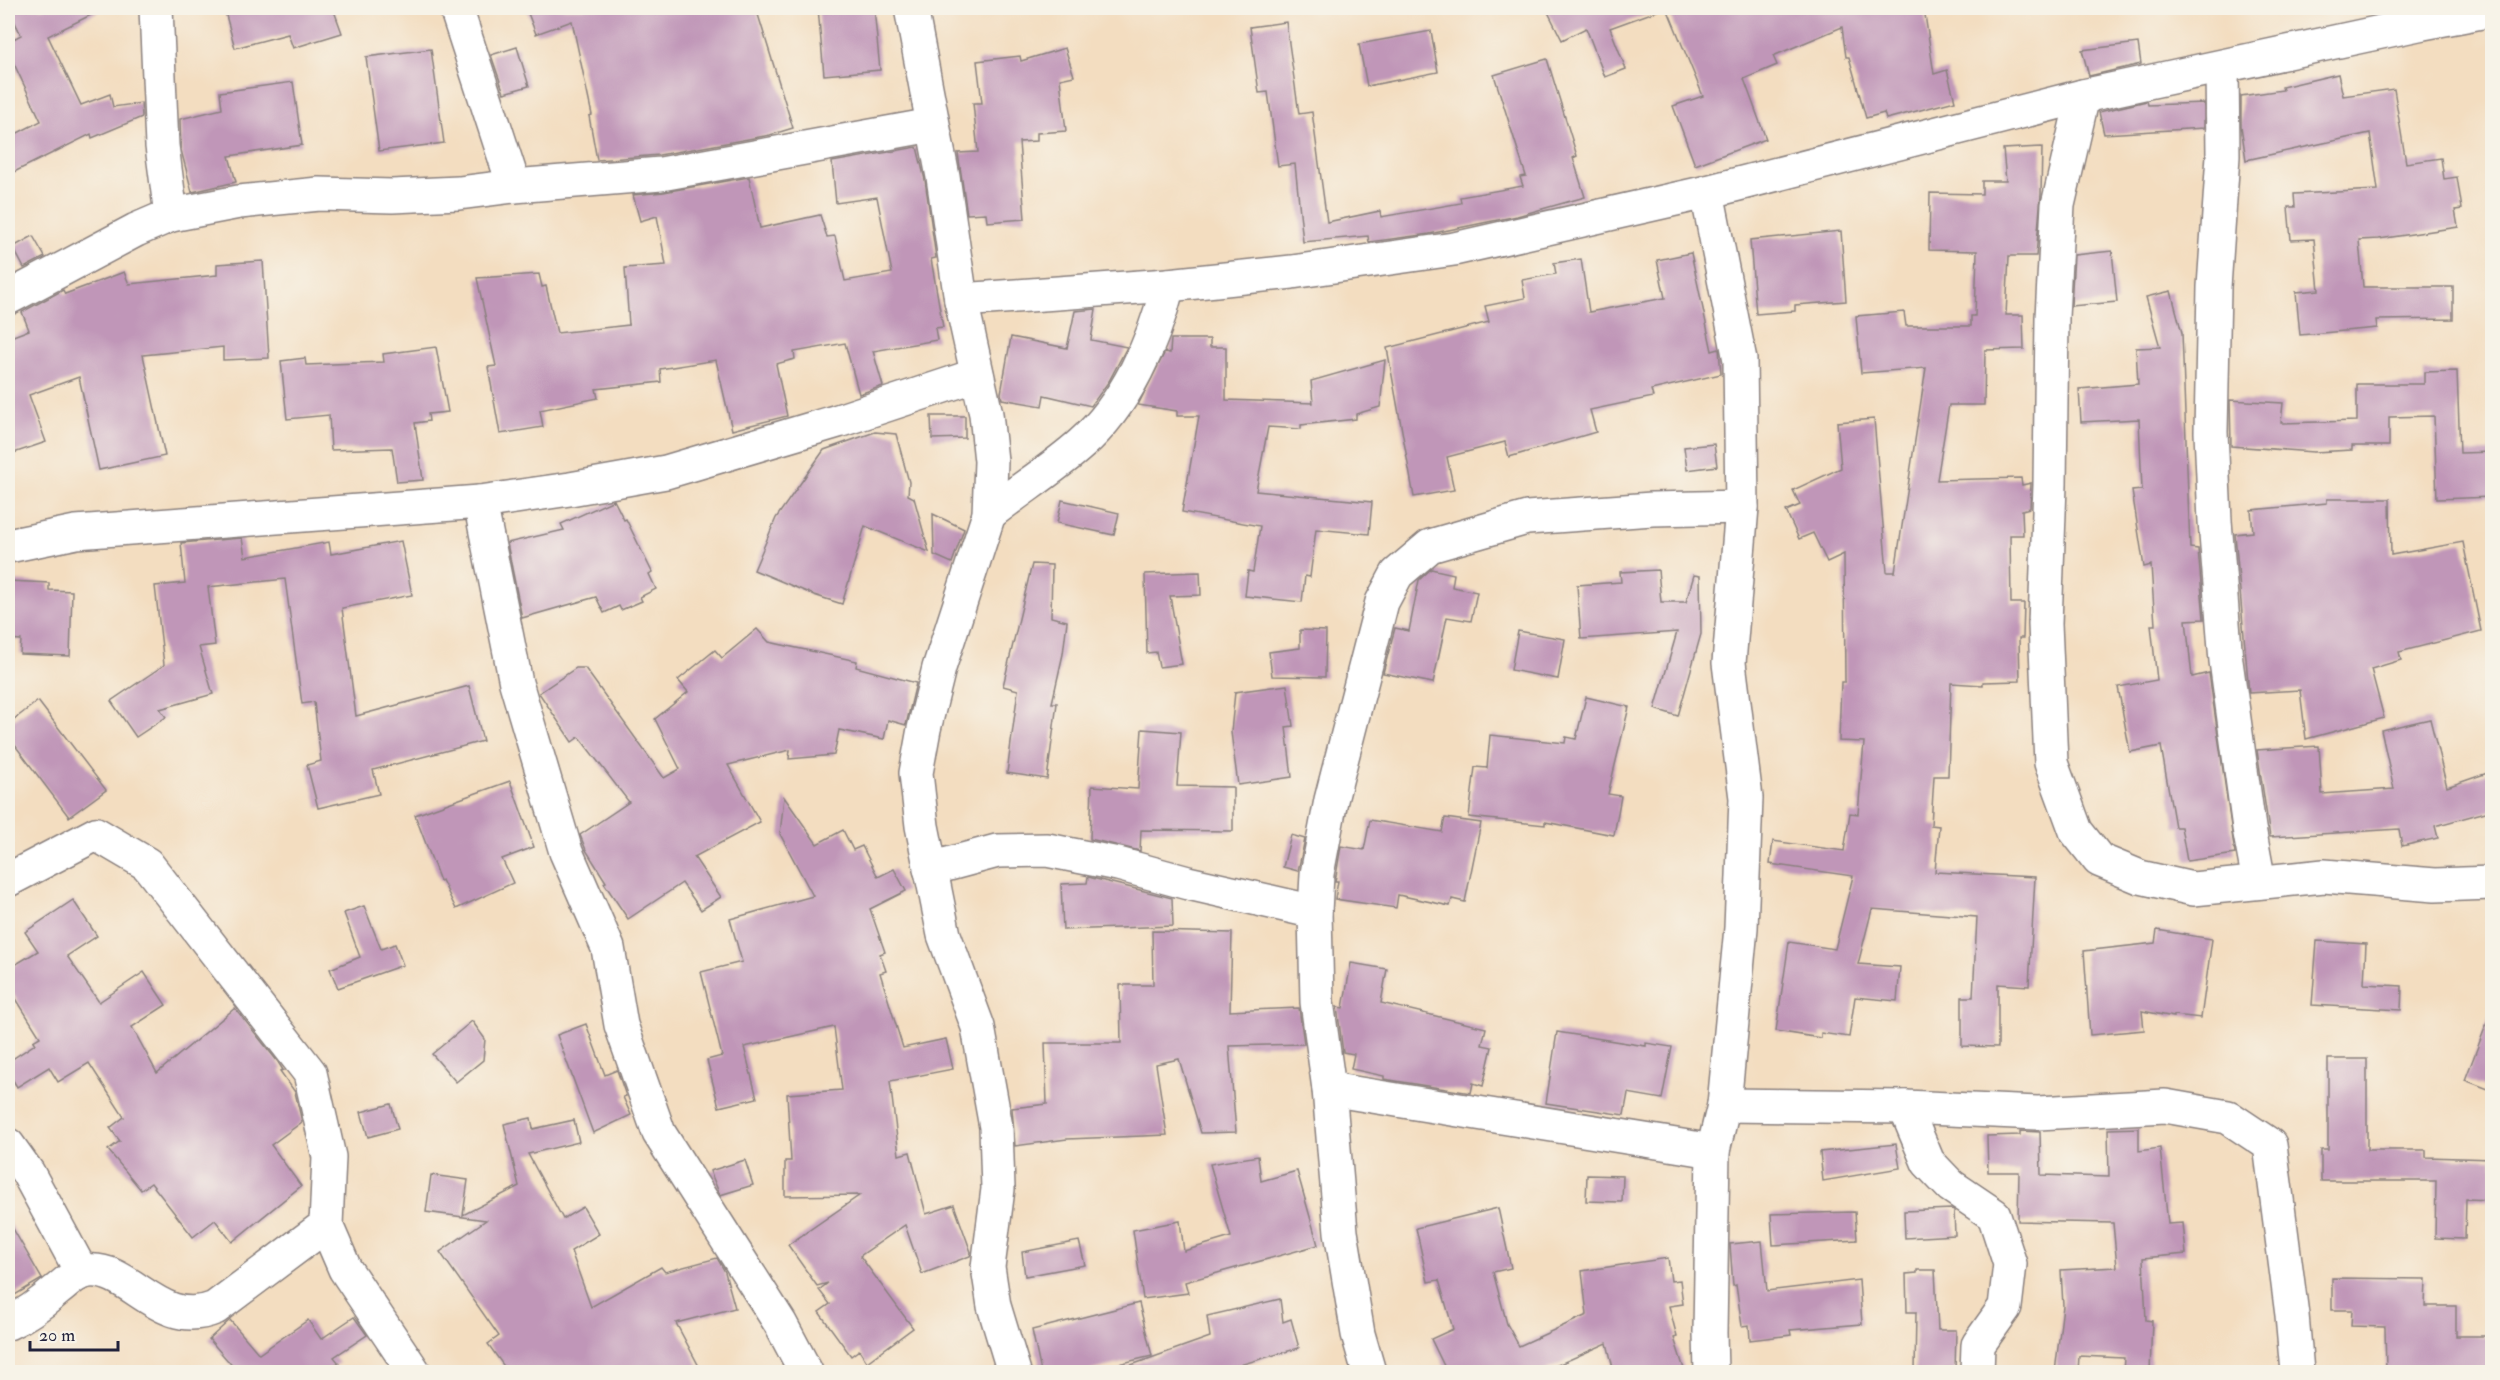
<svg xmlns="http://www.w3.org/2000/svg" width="2500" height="1380" viewBox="0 0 2500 1380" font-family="'IM FELL Double Pica',serif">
  <rect width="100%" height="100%" fill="#f7f3e8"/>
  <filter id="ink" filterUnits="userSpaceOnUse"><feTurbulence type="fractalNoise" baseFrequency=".0167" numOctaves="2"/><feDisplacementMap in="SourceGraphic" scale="12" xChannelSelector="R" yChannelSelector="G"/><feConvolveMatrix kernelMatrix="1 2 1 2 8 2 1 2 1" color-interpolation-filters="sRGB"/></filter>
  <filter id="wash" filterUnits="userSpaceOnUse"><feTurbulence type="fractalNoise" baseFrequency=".008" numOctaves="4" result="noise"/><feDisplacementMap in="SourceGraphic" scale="24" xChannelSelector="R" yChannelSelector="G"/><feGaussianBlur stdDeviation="1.35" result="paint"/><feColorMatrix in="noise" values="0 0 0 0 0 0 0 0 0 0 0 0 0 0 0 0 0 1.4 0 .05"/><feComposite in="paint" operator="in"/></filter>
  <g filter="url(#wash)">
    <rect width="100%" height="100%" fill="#f3ddc0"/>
    <g id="blocks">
      <g fill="#c096b8">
        <polygon points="8,8 105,8 48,36 81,105 110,94 113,107 141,103 142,117 92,138 91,134 8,175 8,138 41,121 8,51 8,42 21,35"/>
        <polygon points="224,8 333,8 342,33 293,48 288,34 235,48"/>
        <polygon points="526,8 756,8 793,128 770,135 659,155 597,160 589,116 592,115 572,21 536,34"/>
        <polygon points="818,8 874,8 880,70 824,75"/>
        <polygon points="1546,8 1657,8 1657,11 1610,28 1626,69 1605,77 1586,28 1562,40"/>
        <polygon points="1667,8 1924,8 1934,74 1947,70 1955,101 1886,119 1884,113 1866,118 1849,57 1846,57 1842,27 1773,56 1777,65 1744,79 1766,139 1695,165 1673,106 1703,96"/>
        <polygon points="1286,22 1299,114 1312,112 1327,222 1380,211 1381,217 1461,203 1460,197 1523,186 1520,177 1526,176 1494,75 1547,59 1577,156 1573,158 1585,197 1517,216 1429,234 1369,242 1368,236 1303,242 1295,164 1278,166 1268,92 1259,93 1250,27"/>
        <polygon points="1431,31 1438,72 1367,86 1359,44"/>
        <polygon points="2138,43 2141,64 2089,76 2082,50"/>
        <polygon points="517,47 529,86 504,93 491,55"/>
        <polygon points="1065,48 1074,76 1060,79 1066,131 1037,133 1037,141 1019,142 1025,219 987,222 986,213 967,214 958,153 978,152 973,103 982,103 977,61 1020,56 1021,61"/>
        <polygon points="431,49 444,143 379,151 366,57"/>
        <polygon points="2338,74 2343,96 2394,89 2406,163 2441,158 2444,179 2457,177 2462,209 2455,210 2458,227 2379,239 2359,240 2363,287 2453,287 2453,319 2376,320 2377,328 2300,335 2296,292 2319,290 2314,239 2291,240 2288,207 2295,207 2294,194 2378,190 2370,133 2246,160 2241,126 2241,96 2283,90 2282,87"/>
        <polygon points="293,82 302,145 229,156 236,182 192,192 181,150 180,119 222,109 220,92"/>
        <polygon points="2147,101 2148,105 2204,103 2204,128 2104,134 2099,112"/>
        <polygon points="917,147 925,180 936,258 931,259 943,327 935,328 937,340 873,351 883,386 859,394 845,343 794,352 795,359 776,364 787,416 751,425 732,430 716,360 660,369 661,382 596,389 598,398 540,410 543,427 500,434 488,367 496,366 477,278 539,274 542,287 546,286 557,333 629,325 625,268 666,265 657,216 640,221 633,195 664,192 749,177 760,228 820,215 827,237 835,236 845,281 892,273 877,197 836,203 832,162"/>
        <polygon points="2042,147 2041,194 2036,256 2009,256 2006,315 2023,315 2024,349 1985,350 1984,405 1949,405 1937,480 2021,478 2022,485 2031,483 2030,508 2022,510 2023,535 2010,535 2011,603 2024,603 2023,638 2019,638 2020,681 1983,682 1983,685 1951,683 1948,776 1934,776 1931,825 1939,826 1935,872 2035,877 2029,986 1998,984 1998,1047 1962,1046 1962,997 1973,997 1977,917 1872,909 1858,964 1900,967 1897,1001 1855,997 1849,1037 1821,1033 1821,1038 1776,1031 1789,942 1835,949 1853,876 1770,864 1773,841 1844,851 1850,813 1858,814 1864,742 1839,741 1841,682 1845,682 1844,554 1827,562 1813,533 1799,539 1786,511 1800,505 1793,490 1841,468 1837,422 1874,419 1887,572 1895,572 1926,368 1861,373 1856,316 1904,312 1906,326 1971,326 1971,316 1975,316 1977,251 1929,250 1930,193 1982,194 1982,181 2006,181 2003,149"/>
        <polygon points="1841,231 1846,301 1795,305 1795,311 1756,314 1750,240"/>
        <polygon points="33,236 45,257 24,268 13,247"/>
        <polygon points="2112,251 2117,302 2071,306 2074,255"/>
        <polygon points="1691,253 1712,351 1719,349 1721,374 1651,390 1653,397 1590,410 1596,432 1509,457 1505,442 1447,457 1454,490 1414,497 1387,348 1489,322 1485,306 1525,298 1522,280 1556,274 1554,263 1581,259 1589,312 1665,298 1657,260"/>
        <polygon points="263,261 269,358 223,360 223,347 143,355 165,456 99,470 79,377 29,395 46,442 8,455 8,338 29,330 22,312 63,290 65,294 124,272 129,284 217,275 217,264"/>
        <polygon points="2171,291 2182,333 2190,548 2198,549 2204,619 2186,620 2192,677 2209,673 2235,854 2187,861 2181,827 2175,827 2161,746 2130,752 2118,687 2157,680 2151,625 2155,625 2151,565 2144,567 2132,491 2142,490 2139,419 2081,422 2079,389 2138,384 2136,348 2160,347 2146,297"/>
        <polygon points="1096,309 1091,340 1127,347 1109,381 1091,406 1044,395 1042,406 1002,399 1001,393 1011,337 1067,348 1075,311"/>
        <polygon points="1171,339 1210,339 1210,347 1226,347 1226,400 1313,403 1311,381 1385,360 1380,407 1356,414 1356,419 1301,425 1301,429 1268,427 1256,491 1372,502 1369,534 1316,529 1310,577 1305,576 1302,602 1245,596 1248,571 1253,572 1260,526 1182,512 1199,416 1177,416 1177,411 1138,405 1165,352 1170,353"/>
        <polygon points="436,347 448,412 428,414 429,421 415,423 423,480 397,482 392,448 331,450 329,415 287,419 281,361 305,358 306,365 384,362 383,354"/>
        <polygon points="2457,371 2460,453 2493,452 2493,497 2437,499 2434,416 2389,417 2389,446 2352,446 2352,450 2314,452 2231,446 2230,400 2283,403 2281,423 2357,421 2357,384 2424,384 2424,372"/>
        <polygon points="931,416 965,416 965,438 932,439"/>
        <polygon points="875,432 896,434 909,482 908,495 914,498 929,552 865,526 842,604 814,595 754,570 776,518 824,450"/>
        <polygon points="1714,444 1717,466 1687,470 1684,447"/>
        <polygon points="2327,499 2390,499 2391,555 2463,542 2481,631 2399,652 2401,660 2371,669 2384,718 2306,739 2300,690 2249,693 2235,534 2253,532 2251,510 2327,503"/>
        <polygon points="614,500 624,520 626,519 652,572 649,574 656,589 640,597 642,601 621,610 619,606 604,613 596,597 522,618 507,543 564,530 561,524"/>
        <polygon points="1062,500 1119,513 1114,535 1057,523"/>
        <polygon points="933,514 964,529 952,563 934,555"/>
        <polygon points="242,538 245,557 329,542 331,554 401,541 412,595 342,608 356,716 469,686 483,741 373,770 379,794 318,808 307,765 321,761 314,702 302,704 285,579 208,587 215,645 199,647 213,694 160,709 166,717 136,737 111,701 164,665 155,586 185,583 181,543"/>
        <polygon points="1032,564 1052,565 1051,617 1067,621 1063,654 1052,703 1057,703 1047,779 1007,773 1018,690 1003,686"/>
        <polygon points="1431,569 1454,574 1452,587 1477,592 1471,621 1447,617 1433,683 1383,673 1395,628 1409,631 1419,580"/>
        <polygon points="1658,570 1661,602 1686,602 1694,575 1700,576 1701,634 1678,716 1655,709 1677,632 1581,639 1577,585 1621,582 1620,572"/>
        <polygon points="1200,572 1201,595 1170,596 1182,664 1159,667 1156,652 1147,653 1145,574"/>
        <polygon points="8,581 49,583 49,590 72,591 70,656 20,654 21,640 8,639"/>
        <polygon points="757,629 769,642 857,661 856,667 916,683 906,725 888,720 884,739 839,730 834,755 789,759 790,750 728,765 760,822 694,857 721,897 701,910 682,883 628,919 604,883 606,882 586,850 580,835 629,802 579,737 572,742 539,693 576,668 585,668 664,778 680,769 655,719 688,692 678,680 715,650 722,658"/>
        <polygon points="1300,630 1326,631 1325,677 1272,676 1269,652 1300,648"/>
        <polygon points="1518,631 1565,639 1558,679 1511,670"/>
        <polygon points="1287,685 1293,726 1286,727 1292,777 1238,785 1231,732 1235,692"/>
        <polygon points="1586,697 1629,707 1608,794 1621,796 1614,835 1545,822 1545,825 1469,817 1475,767 1487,768 1490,735 1565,743 1566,737 1576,739"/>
        <polygon points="38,701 106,790 69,817 8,736 8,724"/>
        <polygon points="2430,719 2447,787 2493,771 2493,810 2435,826 2438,838 2402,846 2399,829 2270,837 2257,750 2319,746 2322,794 2394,789 2381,730"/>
        <polygon points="1142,729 1181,732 1177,786 1233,787 1233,831 1141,830 1140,851 1090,839 1092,786 1138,789"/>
        <polygon points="510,781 534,847 502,859 513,883 456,909 442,880 440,881 415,815"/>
        <polygon points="784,797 817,844 843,830 853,850 862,846 878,877 894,869 906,891 870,909 885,952 880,954 886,971 880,973 903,1048 946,1039 953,1069 890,1081 899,1155 910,1152 926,1214 954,1205 971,1252 970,1256 922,1274 905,1225 860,1256 913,1328 867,1362 859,1350 851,1356 819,1312 830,1304 819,1290 828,1283 817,1286 788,1245 860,1195 785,1196 785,1161 791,1161 787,1094 842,1090 834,1027 744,1047 757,1098 719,1107 707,1060 722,1056 701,972 742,962 730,919 813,896 780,834"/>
        <polygon points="1445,818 1481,823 1465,902 1452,899 1450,906 1398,895 1396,908 1335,899 1338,881 1335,881 1336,876 1341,846 1364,850 1370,820 1442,832"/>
        <polygon points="1291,835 1305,839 1298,871 1283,867"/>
        <polygon points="1088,877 1172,898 1173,926 1063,930 1061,884 1087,883"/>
        <polygon points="73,900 97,936 67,956 99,1002 144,972 166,1005 132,1027 157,1073 235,1008 278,1062 283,1070 280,1071 295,1092 302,1122 271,1145 301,1186 232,1242 215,1220 193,1237 151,1183 141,1190 108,1150 120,1141 110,1128 124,1117 89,1063 58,1082 49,1067 17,1087 8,1072 8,1062 35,1044 33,1041 40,1037 8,986 8,969 38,951 25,932"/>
        <polygon points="364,906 381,949 395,944 403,965 338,988 330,969 360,957 344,913"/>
        <polygon points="2157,930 2212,939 2201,1018 2174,1015 2174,1017 2142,1011 2144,1030 2090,1035 2084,951 2155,943"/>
        <polygon points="1152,931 1232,933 1230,1011 1299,1008 1304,1044 1229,1046 1236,1132 1201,1133 1179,1059 1156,1064 1167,1135 1067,1139 1015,1146 1012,1108 1047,1104 1045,1043 1121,1043 1120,985 1153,985"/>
        <polygon points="2317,941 2366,944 2364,984 2402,986 2401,1010 2312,1005"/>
        <polygon points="1351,963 1387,969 1381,1003 1486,1028 1482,1045 1492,1047 1483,1086 1473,1083 1471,1093 1384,1079 1384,1076 1351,1069 1354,1054 1343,1052 1337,1007 1343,1008"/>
        <polygon points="2490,1015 2493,1015 2493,1091 2465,1080"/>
        <polygon points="472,1021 485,1039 483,1060 456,1082 432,1054"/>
        <polygon points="586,1024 605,1075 617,1070 626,1096 623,1097 631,1115 593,1133 557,1035"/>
        <polygon points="1557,1032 1646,1046 1646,1043 1672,1047 1662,1099 1628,1093 1624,1115 1546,1103"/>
        <polygon points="2328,1059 2367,1059 2367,1150 2426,1150 2426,1157 2493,1159 2493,1200 2466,1199 2465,1239 2435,1238 2436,1181 2321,1181 2321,1150 2328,1150"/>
        <polygon points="391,1104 398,1129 368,1137 361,1112"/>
        <polygon points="531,1118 533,1129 574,1120 579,1142 528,1154 563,1219 583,1207 599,1234 571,1251 591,1307 661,1267 665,1272 717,1258 725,1272 735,1308 676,1323 702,1372 508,1372 488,1344 499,1336 440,1252 486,1220 426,1212 431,1175 468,1180 463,1215 519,1186 504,1124"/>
        <polygon points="2139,1128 2139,1151 2160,1148 2168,1224 2183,1223 2186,1254 2143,1258 2146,1320 2152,1321 2150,1372 2123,1372 2124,1358 2079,1356 2078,1372 2055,1372 2063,1306 2061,1270 2117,1267 2113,1223 2018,1221 2019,1172 1988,1172 1987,1136 2020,1135 2020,1131 2040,1132 2041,1175 2109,1177 2108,1129"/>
        <polygon points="1896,1144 1900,1168 1823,1181 1820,1152"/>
        <polygon points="1258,1156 1261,1181 1297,1171 1318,1245 1185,1282 1188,1293 1143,1299 1133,1230 1180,1221 1184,1251 1231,1237 1210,1164"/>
        <polygon points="745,1160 753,1185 720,1195 710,1171"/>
        <polygon points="1587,1175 1623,1176 1622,1202 1586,1201"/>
        <polygon points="1498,1208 1511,1268 1493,1272 1507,1324 1519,1346 1587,1315 1582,1271 1668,1258 1671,1281 1680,1280 1683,1304 1669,1306 1677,1337 1674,1338 1685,1372 1614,1372 1607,1343 1542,1372 1447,1372 1431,1339 1453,1329 1439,1280 1428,1282 1416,1228"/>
        <polygon points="1952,1209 1954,1210 1955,1235 1905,1238 1904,1211"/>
        <polygon points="1855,1212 1857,1240 1773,1245 1771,1214"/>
        <polygon points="8,1220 42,1279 8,1299"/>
        <polygon points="1079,1241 1085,1265 1025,1276 1022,1252"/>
        <polygon points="1762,1241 1767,1291 1859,1280 1862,1324 1790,1330 1791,1335 1750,1340 1749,1325 1742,1326 1736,1285 1733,1286 1730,1244"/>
        <polygon points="1917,1270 1935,1270 1938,1330 1956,1330 1955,1372 1915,1372 1916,1312 1907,1312 1906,1274 1917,1273"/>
        <polygon points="2332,1278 2426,1279 2425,1306 2456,1306 2456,1336 2493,1336 2493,1371 2386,1372 2385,1327 2351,1326 2352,1310 2332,1310"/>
        <polygon points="1280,1299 1283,1322 1291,1319 1299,1348 1215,1372 1121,1372 1120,1369 1210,1337 1207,1316"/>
        <polygon points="1139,1303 1152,1356 1085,1372 1041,1372 1032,1330"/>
        <polygon points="354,1317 367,1335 334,1357 339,1363 325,1372 233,1372 236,1370 209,1339 230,1320 259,1354 308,1320 321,1339"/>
      </g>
    </g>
  </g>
  <g filter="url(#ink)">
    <use href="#blocks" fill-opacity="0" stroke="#8a807e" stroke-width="1.5"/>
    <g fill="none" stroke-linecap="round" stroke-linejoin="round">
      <defs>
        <g id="minor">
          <polyline points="156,8 162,146 171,215"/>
          <polyline points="456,8 514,186"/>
          <polyline points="911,8 943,177 961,300 986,414 991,461 989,514 939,668 924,729 916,773 922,826 944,935 978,1027 996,1127 998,1189 988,1267 994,1306 1014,1372"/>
          <polyline points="2222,68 2223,156 2214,287 2211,432 2215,521 2226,661 2249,828 2259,882"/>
          <polyline points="2083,96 2058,205 2052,317 2050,485 2045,624 2051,763 2076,831 2099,860 2140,877 2193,889 2324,876 2435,885 2492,883"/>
          <polyline points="1707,192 1740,360 1742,507 1729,663 1746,798 1741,928 1724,1105 1713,1151 1710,1333 1711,1372"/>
          <polyline points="8,298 136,230 171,215 239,202 319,194 392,196 459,193 514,186 661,174 932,125"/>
          <polyline points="961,300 1168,285 1292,272 1454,249 1707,192 2083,96 2423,23 2492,10"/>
          <polyline points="480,502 516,683 566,852 608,948 621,1025 659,1133 780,1323 806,1372"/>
          <path d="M989 514C1019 490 1053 469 1081 444 1126 405 1154 341 1168 285"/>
          <polyline points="8,546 76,532 480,502 570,489 666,472 838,421 977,375"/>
          <polyline points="930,869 997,851 1047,850 1118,864 1188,883 1315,912"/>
          <polyline points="8,880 96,834 147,864 310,1073 329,1157 326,1225 345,1269 414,1372"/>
          <polyline points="1329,1089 1713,1151"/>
          <polyline points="1724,1105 1905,1107 2038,1113 2165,1106 2228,1117 2270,1145 2292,1315 2297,1372"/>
          <polyline points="1905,1107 1928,1162 1951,1186 1994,1215 2010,1264 2005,1307 1978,1345 1977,1372"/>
          <polyline points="8,1145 28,1173 82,1273"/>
          <path d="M8 1323C26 1315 42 1303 57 1290 68 1282 74 1273 88 1271 130 1266 160 1331 215 1308L326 1225"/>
          <polyline points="1369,1372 1358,1334 1341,1232 1329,1089 1317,1002 1315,912 1317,874 1331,800 1382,602 1397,574 1430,546 1527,518 1652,509 1742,507"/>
        </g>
      </defs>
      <use href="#minor" stroke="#8a807e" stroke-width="36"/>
      <use href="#minor" stroke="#fff" stroke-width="33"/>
    </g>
  </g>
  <rect width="2500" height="1380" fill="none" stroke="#f7f3e8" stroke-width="30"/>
  <path d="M30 1341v9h88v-9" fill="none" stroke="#22223b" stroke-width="3"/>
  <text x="39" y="1341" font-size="18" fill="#22223b" stroke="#f7f3e8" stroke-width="4.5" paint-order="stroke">20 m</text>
</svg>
